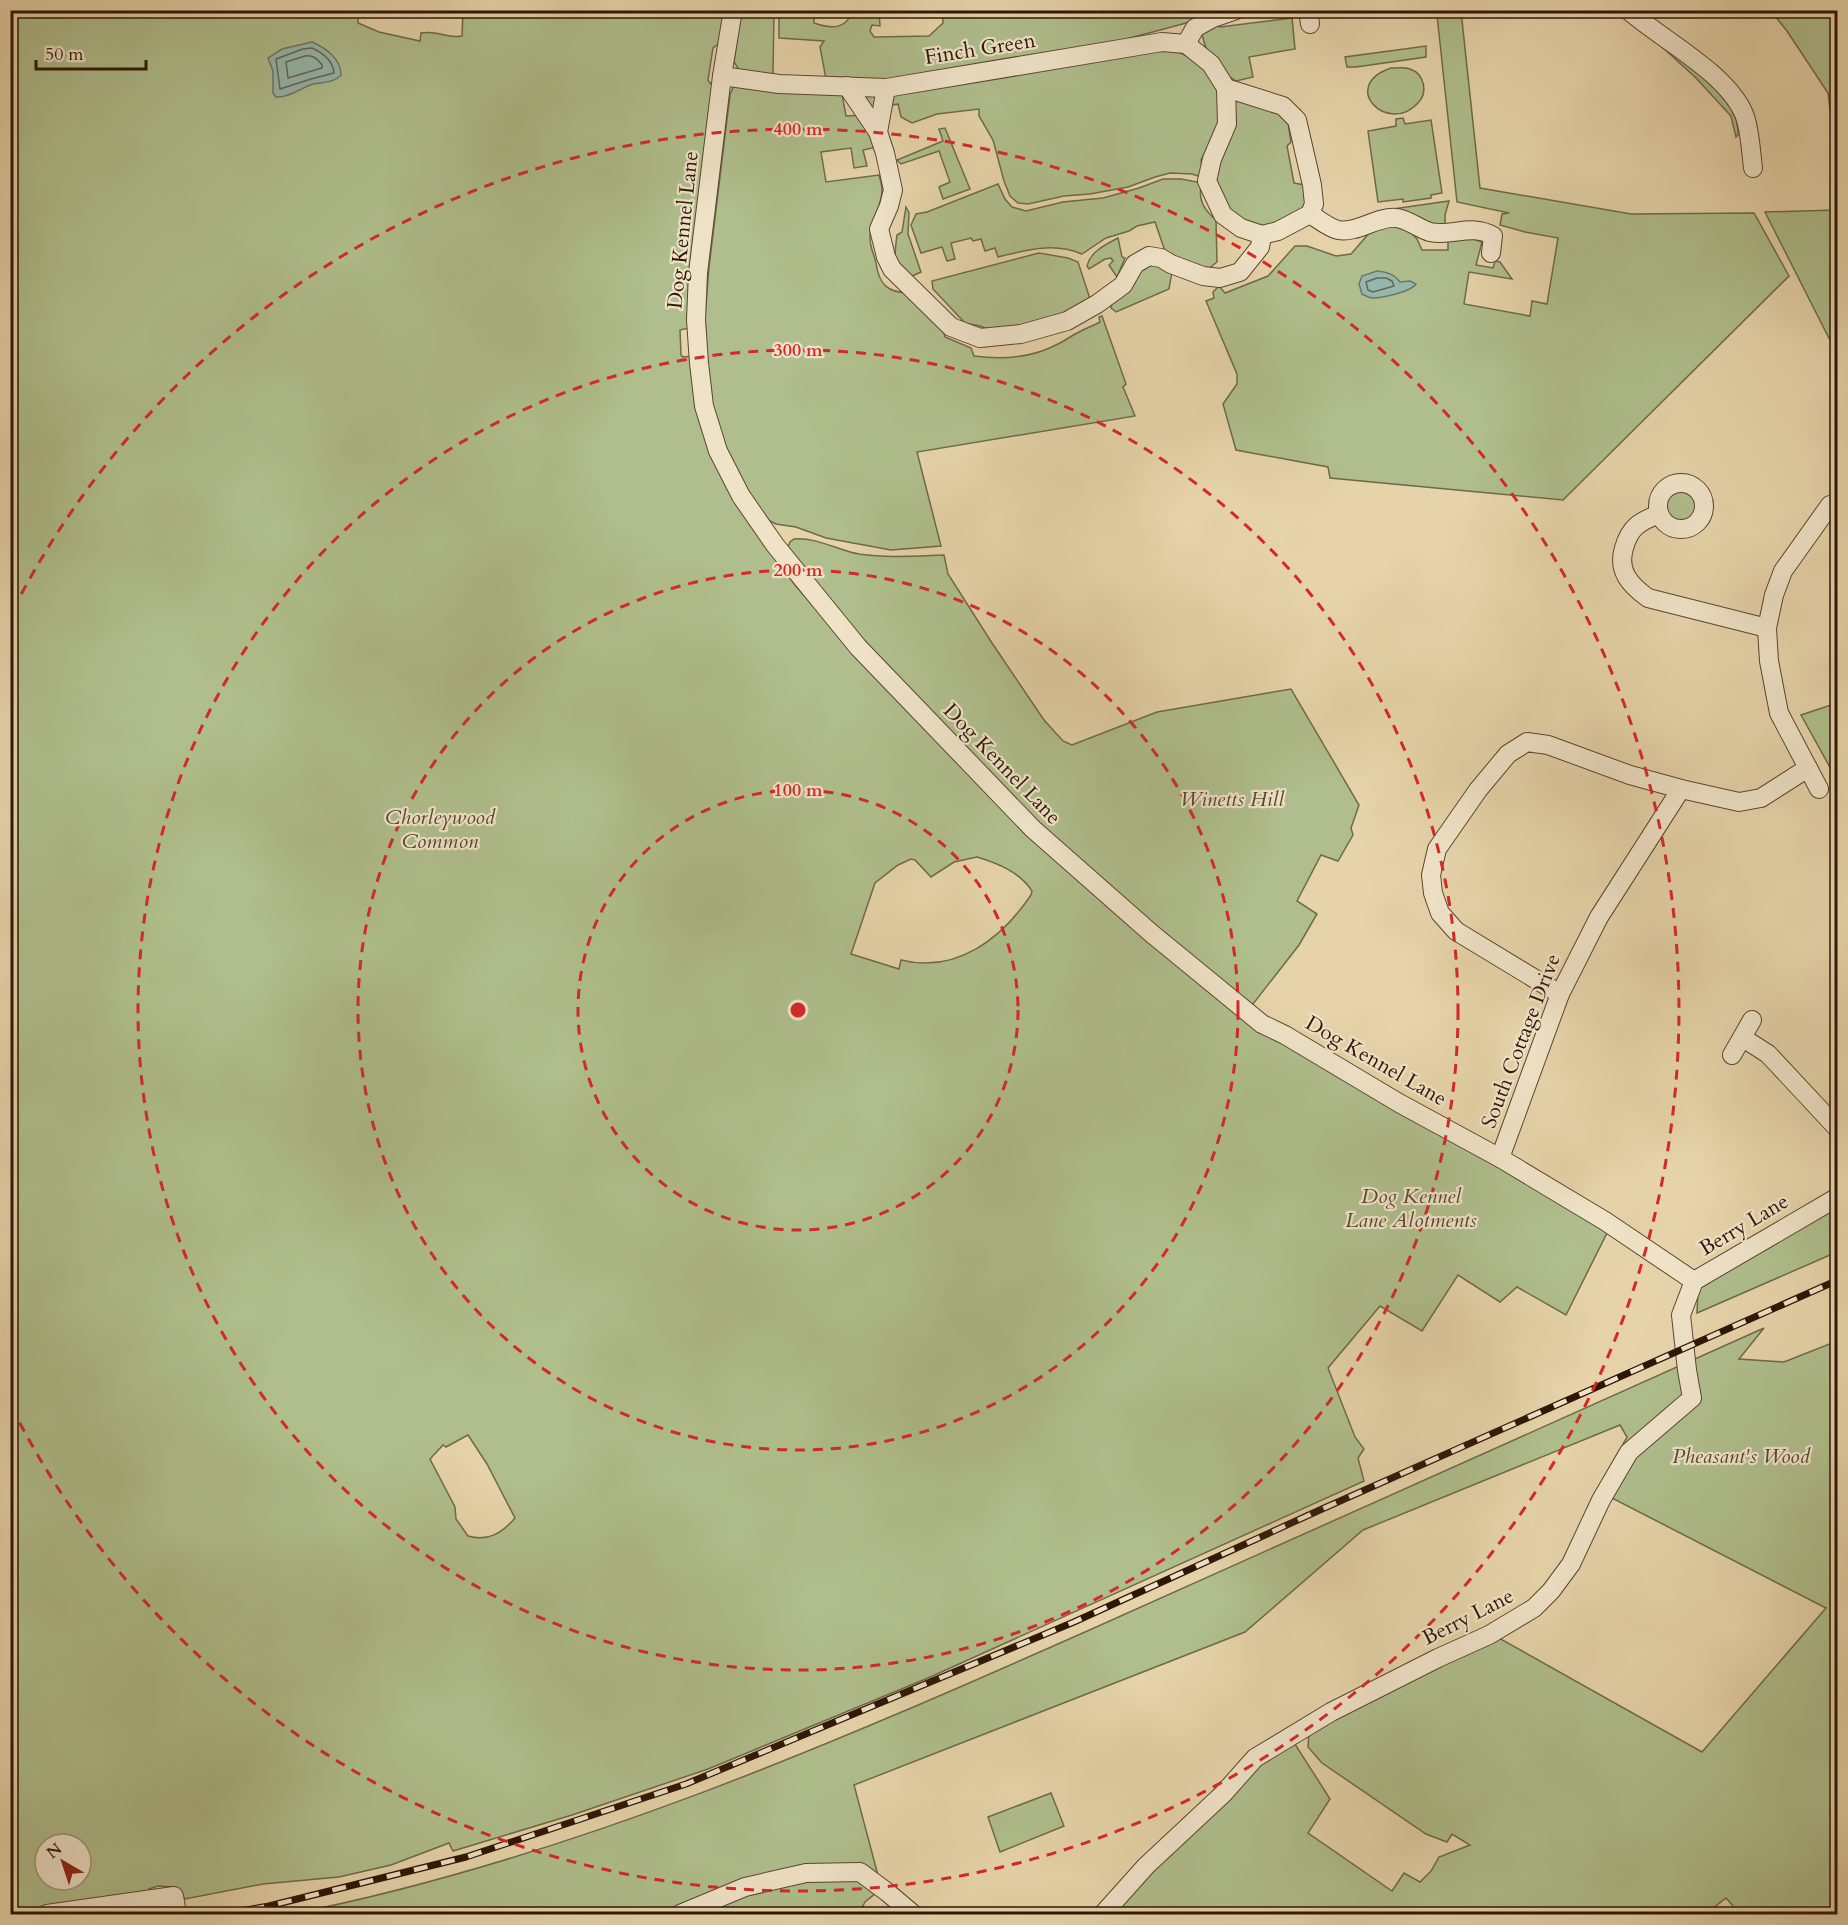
<svg xmlns="http://www.w3.org/2000/svg" width="1848" height="1925" viewBox="0 0 1848 1925" font-family="Cardo,serif">
  <rect width="100%" height="100%" fill="#e6d3a9"/>
  <filter id="stains"><feTurbulence type="fractalNoise" baseFrequency=".00333" numOctaves="4"/><feColorMatrix values="0 0 0 0 .2 0 0 0 0 .09 0 0 0 0 .02 0 0 0 .5 -.17"/></filter>
  <radialGradient id="worn" r=".72"><stop offset=".6" stop-color="#630" stop-opacity="0"/><stop offset="1" stop-color="#630" stop-opacity=".3"/></radialGradient>
  <g fill="#afbe8c" stroke="#6e6a4a" stroke-width="1.5" fill-rule="evenodd">
    <path d="M338 10 340 14 345 11 358 17V23L379 32 420 41 421 33C440 30 445 39 462 36L463 11H728L722 45H717L713 48 708 80 710 83 717 85 689 328 680 330 681 355 683 357 692 356 752 525 795 585 828 623 1209 990 1609 1229 1566 1315 1517 1287 1500 1302 1458 1275 1422 1331 1380 1306 1328 1368 1355 1437 1364 1449 1358 1458 1364 1481 928 1678 708 1769 572 1815 453 1851 449 1843 391 1865 339 1877 263 1884 185 1899 174 1887 158 1886 149 1889 150 1894 11 1913 10 11ZM977 857C997 863 1020 872 1032 891L1031 895C1002 938 957 974 901 960L899 969 851 954 875 883 898 865 911 859 915 860 931 877 954 862ZM468 1435 487 1464 515 1518C502 1533 488 1542 468 1536L456 1519 455 1507 430 1459 443 1445 446 1447ZM45 1844H81V1880H45Z"/>
    <path d="M1007 10 1218 11 1190 22 1119 41 884 82 826 79 820 47 824 41 779 38V11H798V15L814 16V23C832 29 845 30 853 11H879L880 26 872 25 870 31 874 37 929 36 943 23 942 11H1005L1002 13Z"/>
    <polygon points="1432,10 1461,11 1480,188 1631,214 1754,213 1789,276 1563,500 1330,478 1328,467 1236,450 1223,404 1237,384 1237,374 1206,301 1214,298 1213,292 1219,286 1225,293 1268,276 1295,246 1307,246 1336,256 1351,254 1370,232 1392,225 1408,229 1417,239 1422,250 1448,250 1448,239 1465,236 1482,242 1476,265 1493,268 1495,261 1500,262 1512,279 1469,272 1464,304 1530,316 1532,301 1547,304 1558,238 1525,232 1500,225 1502,214 1509,213 1457,202 1437,15"/>
    <polygon points="741,11 774,11 773,74 741,73 734,62"/>
    <polygon points="1771,11 1837,11 1837,166 1828,93 1787,31"/>
    <path d="M1292 18 1295 49 1249 57 1253 77 1236 81C1217 71 1206 55 1202 34L1216 23 1220 27Z"/>
    <path d="M1660 45C1689 65 1740 95 1738 135L1736 137 1731 116 1696 78Z"/>
    <polygon points="1426,46 1426,57 1356,67 1347,67 1345,57"/>
    <polygon points="1153,48 1176,51 1196,60 1216,84 1222,101 1217,138 1207,148 1201,160 1204,178 1192,174 1170,173 1155,177 1128,187 1090,194 1064,196 1028,204 1018,203 1010,196 1004,181 993,140 979,116 979,109 937,114 912,123 901,117 898,104 871,110 862,91"/>
    <path d="M1391 68C1397 68 1405 67 1410 69 1425 74 1428 93 1418 103 1388 136 1338 86 1391 68Z"/>
    <path d="M734 85 841 89 846 116 864 115 877 147 863 150 867 166 854 168 851 148 821 152 826 182 879 175C880 179 882 185 882 189 883 204 871 220 870 235 869 246 874 253 876 263 879 284 887 293 910 293L943 328 945 337 971 348 974 356C1003 360 1032 358 1058 344 1065 341 1072 335 1079 332 1086 328 1093 326 1100 322L1099 317 1102 316 1126 384 1123 387 1135 416 917 452 941 546 891 550 826 538 796 527 776 524 768 520 745 491 722 439 714 413 708 385 705 316 709 267 730 95Z"/>
    <polygon points="1231,97 1283,115 1288,123 1291,142 1287,146 1294,183 1305,185 1309,198 1304,213 1268,227 1247,224 1228,212 1215,184"/>
    <polygon points="1403,118 1405,124 1431,120 1442,193 1431,195 1431,198 1403,202 1403,199 1378,202 1368,131 1396,126 1396,119"/>
    <polygon points="945,128 970,189 943,199 939,187 950,182 939,151 901,164 897,160 943,141 939,129"/>
    <path d="M1163 179H1181L1202 183C1197 199 1204 210 1216 220L1217 262 1207 270 1166 254 1155 222 1137 226 1129 231 1106 238 1082 254C1054 242 1026 250 998 257L995 248 985 251 981 239 973 241 971 238 951 243 955 259 947 261 942 247 921 253 911 225 916 214 927 212 998 184 1005 199 1012 207 1026 211 1063 202 1103 198 1139 188Z"/>
    <polygon points="1449,201 1445,215 1445,225 1430,225 1392,209"/>
    <path d="M906 207 909 213 908 234 921 272 910 277C892 261 894 258 897 235L902 232Z"/>
    <polygon points="1837,210 1838,210 1837,354 1765,212"/>
    <path d="M1118 238 1122 257 1125 258 1117 277 1109 265 1113 261 1111 258 1105 259 1089 269 1087 266C1091 251 1105 245 1118 238Z"/>
    <polygon points="1039,253 1068,258 1078,262 1091,302 1064,316 1013,331 990,330 980,326 965,323 933,289 932,281"/>
    <polygon points="1150,262 1172,272 1169,289 1116,312 1111,308 1112,302 1129,292 1142,266"/>
    <circle cx="1681" cy="505" r="16"/>
    <path d="M794 539C816 537 838 550 859 554 887 558 915 556 944 555L948 574 992 643 1044 720 1063 741 1072 745 1157 712 1291 689 1359 805 1351 828 1353 835 1338 861 1321 855 1297 901 1317 914 1299 945 1253 1004 1250 1006 1218 981 1035 820 838 613 788 547 790 542Z"/>
    <polygon points="1837,703 1838,703 1837,780 1801,715"/>
    <polygon points="1837,1192 1837,1252 1697,1313 1698,1289"/>
    <path d="M1764 1328 1739 1359 1784 1362 1837 1341V1914H1740L1726 1898 1711 1910 1717 1914H1112L1149 1871 1260 1759 1293 1741 1330 1799 1308 1833 1392 1891 1404 1873 1420 1882 1431 1871 1439 1857 1470 1845 1452 1834 1447 1842 1426 1834 1322 1763 1308 1747 1309 1732 1343 1712 1499 1638 1702 1752 1826 1608 1610 1497 1604 1477 1627 1437 1620 1425 1363 1530 1245 1632 854 1785 879 1879 876 1893 865 1902 859 1914H292C569 1859 837 1742 1094 1628 1318 1528 1541 1427 1764 1328Z"/>
    <polygon points="1051,1793 1064,1826 1000,1852 988,1817"/>
  </g>
  <g fill="#96b7ab" stroke="#6c7769" stroke-width="1.5">
    <path d="M312 42C326 48 341 59 341 75 334 83 323 82 313 84 301 88 288 98 276 97L273 93V71L268 58 282 49Z"/>
    <path d="M1377 271C1387 272 1394 274 1400 282L1410 281 1416 284C1411 292 1382 298 1372 298 1370 298 1364 295 1362 294L1359 284 1362 276Z"/>
  </g>
  <g fill="none" stroke-linecap="round" stroke-linejoin="round">
    <g stroke="#626659" stroke-width="1.5">
      <path d="M312 48C323 53 333 61 334 73L311 79 280 89 276 59 303 49Z"/>
      <path d="M305 56C313 55 318 59 322 65V68L288 78 286 62Z"/>
      <polygon points="1377,278 1386,278 1392,281 1394,286 1373,292 1368,290 1366,282"/>
    </g>
    <defs>
      <g id="minor">
        <polyline points="733,10 722,76 698,273 696,320 699,363 704,406 718,451 741,496 775,545 858,647 1033,829 1151,933 1262,1024 1285,1035 1399,1103 1500,1158 1605,1221 1694,1281"/>
        <polyline points="1308,10 1310,24"/>
        <path d="M1628 10C1662 40 1726 72 1744 114 1750 128 1751 153 1753 168"/>
        <polyline points="1186,44 1195,28 1213,18 1236,10"/>
        <polyline points="722,76 779,84 886,88 1162,42 1186,44 1211,64 1226,88 1227,124 1212,159 1207,181 1223,215 1241,228 1262,235 1278,231 1310,214 1314,204 1312,185 1297,120 1283,106 1226,88"/>
        <polyline points="847,86 878,132 885,153 893,190 889,206 879,229 886,257 892,269 951,327 980,338 1021,334 1067,321 1097,304 1123,285 1135,264 1149,256 1161,258 1171,264 1203,276 1220,278 1240,272 1260,247 1262,235"/>
        <polyline points="878,132 886,88"/>
        <path d="M1310 214C1318 219 1329 228 1338 230 1356 234 1377 216 1396 218 1408 219 1419 229 1430 232 1452 237 1472 223 1493 236L1491 253"/>
        <circle cx="1681" cy="506" r="23"/>
        <path d="M1659 514C1639 522 1630 527 1624 548 1617 571 1630 585 1648 598L1767 628"/>
        <polyline points="1819,789 1779,713 1769,661 1767,628 1774,595 1783,571 1830,505"/>
        <polyline points="1560,994 1456,931 1440,913 1433,893 1431,875 1437,849 1478,790 1508,754 1527,742 1548,745 1630,775 1681,789 1739,802 1761,798 1808,768"/>
        <polyline points="1743,1038 1768,1054 1838,1129"/>
        <polyline points="1732,1055 1752,1020"/>
        <polyline points="1500,1158 1560,994 1599,917 1681,789"/>
        <polyline points="47,1914 174,1896 177,1914"/>
        <polyline points="680,1914 745,1887 806,1873 860,1872 887,1892 913,1914"/>
        <polyline points="1103,1914 1146,1866 1223,1794 1255,1758 1331,1712 1438,1658 1489,1635 1534,1608 1551,1591 1571,1564 1601,1500 1629,1452 1692,1398 1687,1370 1681,1315 1694,1281 1838,1197"/>
      </g>
    </defs>
    <use href="#minor" stroke="#5c4530" stroke-width="20"/>
    <use href="#minor" stroke="#efe2c7" stroke-width="18"/>
    <defs>
      <polyline id="rail" points="223,1914 269,1906 466,1857 686,1784 1074,1622 1322,1509 1838,1280"/>
    </defs>
    <use href="#rail" stroke="#2e1607" stroke-width="7"/>
    <use href="#rail" stroke="#efe2c7" stroke-width="4.5" stroke-dasharray="14" stroke-linecap="butt"/>
  </g>
  <g fill="none" stroke="#d62828" stroke-width="3" stroke-dasharray="10 8">
    <circle cx="798" cy="1010" r="220"/>
    <circle cx="798" cy="1010" r="440"/>
    <circle cx="798" cy="1010" r="660"/>
    <path d="M13 610A881 881 0 1 1 13 1410"/>
  </g>
  <g text-anchor="middle" dominant-baseline="central" stroke-width="4.5" stroke-linejoin="round" paint-order="stroke">
    <g font-size="21" fill="#2e1607" stroke="#efe2c7">
      <text transform="translate(980 49) rotate(-9)">Finch Green</text>
      <text transform="translate(683 230) rotate(-84)">Dog Kennel Lane</text>
      <text transform="translate(1002 764) rotate(46)">Dog Kennel Lane</text>
      <text transform="translate(1521 1041) rotate(-69)">South Cottage Drive</text>
      <text transform="translate(1376 1061) rotate(30)">Dog Kennel Lane</text>
      <text transform="translate(1744 1225) rotate(-31)">Berry Lane</text>
      <text transform="translate(1468 1617) rotate(-27)">Berry Lane</text>
    </g>
    <g font-size="21" font-style="italic" fill="#55482f" stroke="#efe2c7">
      <text x="1232" y="799">Winetts Hill</text>
      <text x="440" y="817">Chorleywood<tspan x="440" dy="24">Common</tspan></text>
      <text x="1411" y="1196">Dog Kennel<tspan x="1411" dy="24">Lane Alotments</tspan></text>
      <text x="1741" y="1456">Pheasant's Wood</text>
    </g>
  </g>
  <circle cx="798" cy="1010" r="9" fill="#d62828" stroke="#efe2c7" stroke-width="3"/>
  <g font-size="18" text-anchor="middle" font-weight="bold" fill="#d62828" stroke="#efe2c7" stroke-width="4.5" stroke-linejoin="round" paint-order="stroke">
    <text x="798" y="135">400 m</text>
    <text x="798" y="356">300 m</text>
    <text x="798" y="576">200 m</text>
    <text x="798" y="796">100 m</text>
  </g>
  <rect width="1848" height="1925" fill="none" stroke="#e6d3a9" stroke-width="36"/>
  <rect x="12" y="12" width="1824" height="1901" fill="none" stroke="#2e1607" stroke-width="3"/>
  <rect x="18" y="18" width="1812" height="1889" fill="none" stroke="#2e1607" stroke-width="1.5"/>
  <g transform="translate(63 1862) rotate(321)"><circle r="28" fill="#efe2c7" stroke="#a2907a" stroke-width="1.5"/>
  <path d="M0-4.5L10 22L0 15L-10 22Z" fill="#8f2418"/>
  <text y="-9" font-size="16" font-weight="bold" text-anchor="middle" fill="#2e1607">N</text>
  </g>
  <path d="M36 60v9h110v-9" fill="none" stroke="#2e1607" stroke-width="3"/>
  <text x="45" y="60" font-size="18" fill="#2e1607" stroke="#efe2c7" stroke-width="4.5" paint-order="stroke">50 m</text>
  <rect width="100%" height="100%" filter="url(#stains)"/>
  <rect width="100%" height="100%" fill="url(#worn)"/>
</svg>
